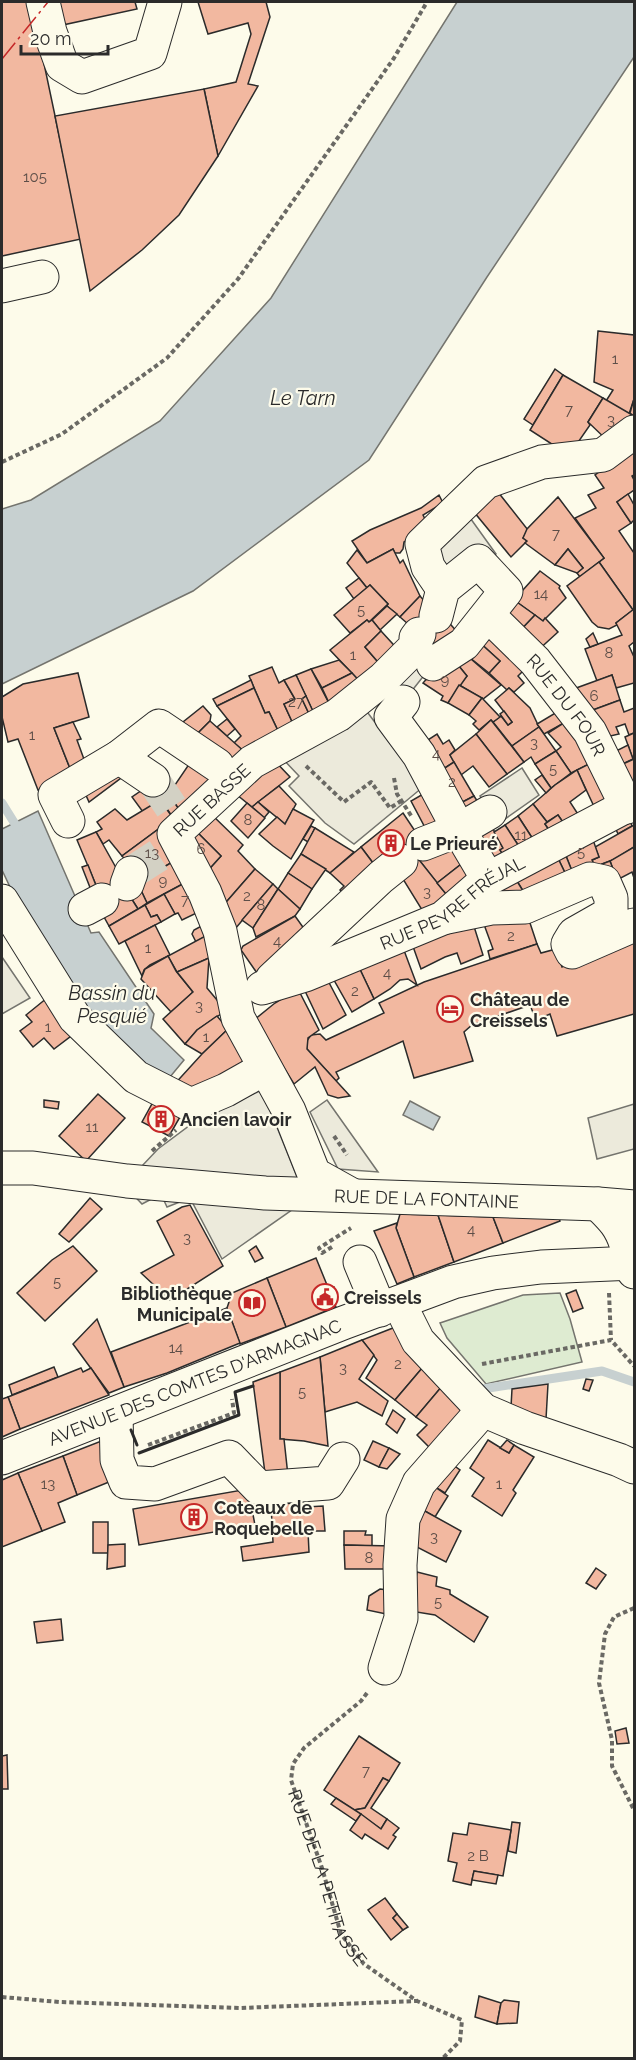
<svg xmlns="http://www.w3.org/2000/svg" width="636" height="2060" viewBox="0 0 636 2060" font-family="Raleway,sans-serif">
  <rect width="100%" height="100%" fill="#fdfbea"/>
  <polygon fill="#deebd1" stroke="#74746e" stroke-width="1.5" points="560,1293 570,1319 582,1362 486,1384 447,1338 440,1323 523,1295"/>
  <g fill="#eceadb" stroke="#74746e" stroke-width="1.5">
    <polygon points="468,515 496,554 452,593 428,556"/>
    <polygon points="416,646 433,664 403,702 383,679"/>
    <polygon points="365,709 423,787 354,844 325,823 289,786 299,776 281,757"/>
    <polygon points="522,768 539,795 498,824 480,796"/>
    <polygon points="2,957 30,998 2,1014"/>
    <polygon points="262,1090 297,1177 296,1207 222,1259 190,1198 167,1207 161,1194 142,1204 124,1185 158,1149 197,1120"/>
    <polygon points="327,1100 378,1172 338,1169 310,1112"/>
    <polygon points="634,1104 634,1149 597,1159 588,1118"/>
  </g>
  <g fill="#c7d0d0" stroke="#74746e" stroke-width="1.5">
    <polygon points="457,2 634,2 634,57 487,277 369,460 193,591 2,684 2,509 31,500 160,421 271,298"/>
    <polygon points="38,811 91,933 99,932 154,1014 151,1028 184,1060 165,1083 90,1025 18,904 2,870 2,829"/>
    <polygon points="410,1101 440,1117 433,1130 403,1115"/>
  </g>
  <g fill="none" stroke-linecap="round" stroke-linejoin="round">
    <g stroke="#c7d0d0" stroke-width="9">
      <polyline points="2,803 20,832"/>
      <polyline points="477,1385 482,1389 602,1371 634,1382"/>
    </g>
  </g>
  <g fill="#f2b8a0" stroke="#2b2b2b" stroke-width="1.5">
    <polygon points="2,2 31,2 81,239 2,256"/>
    <polygon points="52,2 135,2 137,9 58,26"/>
    <polygon points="198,2 268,2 266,2 270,17 248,84 258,86 218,156 204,89 236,82 251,34 248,23 208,34"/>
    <polygon points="204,89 218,156 179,215 142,250 90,291 55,116"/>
    <polygon points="598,331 634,335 634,399 629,414 606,401 613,390 594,382"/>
    <polygon points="555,369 563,375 533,425 524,419"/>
    <polygon points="563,375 603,398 588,422 590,425 572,451 561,450 530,430"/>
    <polygon points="603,398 634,416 611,444 588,422"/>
    <polygon points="634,399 634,416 630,413"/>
    <polygon points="632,448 634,448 634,475 632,476 634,480 634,490 617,502 631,523 619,531 634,553 634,609 633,610 599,562 604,558 575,518 596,508 588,495 604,488 595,475"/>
    <polygon points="498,492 528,530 523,538 527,541 511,557 474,512"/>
    <polygon points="628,494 634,505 634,520 631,523 617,502"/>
    <polygon points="439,495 443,503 423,515 429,527 404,542 403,549 400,553 395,553 393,549 367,563 352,541 370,530 421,508"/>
    <polygon points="558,497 604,558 580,577 577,573 583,568 568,549 555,565 525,543 527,541 523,538 527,529"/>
    <polygon points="393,549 400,563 403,560 420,596 400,617 387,606 388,604 370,585 367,588 347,563 357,550 367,563"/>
    <polygon points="568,549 583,568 577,573 555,565"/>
    <polygon points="599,562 633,610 616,623 617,625 609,629 598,627 592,622 567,586"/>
    <polygon points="540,571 560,586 559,588 566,598 543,621 514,600"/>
    <polygon points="359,578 367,588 354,599 346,588"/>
    <polygon points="370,585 388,604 369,622 367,620 350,633 334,615"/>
    <polygon points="420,596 433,611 415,630 400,617"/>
    <polygon points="514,600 535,615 516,635 497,620"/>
    <polygon points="387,606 397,614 380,630 372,620"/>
    <polygon points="634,609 634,642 629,646 634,657 634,683 616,688 612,675 597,681 585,649 622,635 616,623"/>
    <polygon points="535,615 543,621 545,618 558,632 535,653 516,635"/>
    <polygon points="443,616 460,635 439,655 422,637"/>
    <polygon points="367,620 369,622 372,620 381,631 365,647 384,669 364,686 330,650"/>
    <polygon points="492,627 532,662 518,676 524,683 514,692 509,688 507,690 489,673 500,661 478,641"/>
    <polygon points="381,631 402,654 384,669 365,647"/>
    <polygon points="593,633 598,644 590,647 586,639"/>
    <polygon points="478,641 500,661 489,673 464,653"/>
    <polygon points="464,653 501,685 483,699 459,685 467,676 454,660"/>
    <polygon points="339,660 352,673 322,688 311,669"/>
    <polygon points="454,660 467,676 448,703 441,700 443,696 423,683 437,667"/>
    <polygon points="272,667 279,683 284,680 295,699 284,704 295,728 280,735 269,712 265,713 249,676"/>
    <polygon points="311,669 332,709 316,718 296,675"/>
    <polygon points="78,673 89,717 54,728 73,776 38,790 18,739 8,742 2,717 2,697 23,684"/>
    <polygon points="352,673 364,686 332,709 322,688"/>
    <polygon points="296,675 306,696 302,699 312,720 295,728 284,704 295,699 284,680"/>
    <polygon points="612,675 620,700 582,714 568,691"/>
    <polygon points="251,680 254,688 217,706 213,699"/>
    <polygon points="459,685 482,698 469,715 448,703"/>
    <polygon points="254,688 265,713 269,712 280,735 247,754 234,743 241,736 217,706"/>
    <polygon points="509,688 530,708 539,727 512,746 493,722 501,716 508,725 512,722 495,700"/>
    <polygon points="306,696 316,718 312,720 302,699"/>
    <polygon points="482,698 500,717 493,722 491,720 479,730 473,724 476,721 469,715"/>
    <polygon points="620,700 624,712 634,708 634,733 629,735 625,724 616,727 619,734 606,737 582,714"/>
    <polygon points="203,706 211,715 210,721 190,741 173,730"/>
    <polygon points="504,711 512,722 508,725 500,714"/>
    <polygon points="557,712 564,723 544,734 537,724"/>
    <polygon points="573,717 599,759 571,773 556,751 561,747 548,733"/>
    <polygon points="227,719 235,729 227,736 217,727"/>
    <polygon points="491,720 524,762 507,774 476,734"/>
    <polygon points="210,721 247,754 231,772 190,741"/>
    <polygon points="73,722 81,739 77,740 89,773 75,781 54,728"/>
    <polygon points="539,727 556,751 535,764 531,757 524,762 512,746"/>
    <polygon points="634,733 634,759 633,759 625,737"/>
    <polygon points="437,734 443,744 449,740 455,750 450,755 454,762 434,775 417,747"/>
    <polygon points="476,734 507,774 489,787 473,766 461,775 450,755"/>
    <polygon points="628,745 633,759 612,769 606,756"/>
    <polygon points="556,751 571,773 551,788 535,764"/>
    <polygon points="196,754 226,776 182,814 164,787 169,784 160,776 162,775 175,785"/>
    <polygon points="272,758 290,777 252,807 231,790"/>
    <polygon points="599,759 621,804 598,815 577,770"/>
    <polygon points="634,759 634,793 612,769"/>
    <polygon points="454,762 474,796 453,807 434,775"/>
    <polygon points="112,767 121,778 89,802 81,784"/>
    <polygon points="577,770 586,790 570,802 585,825 569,831 558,815 547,822 533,804 555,785"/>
    <polygon points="542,775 551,788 546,793 535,780"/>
    <polygon points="160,776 169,784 164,787 182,814 173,818 151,784"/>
    <polygon points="151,784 161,799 143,812 132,797"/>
    <polygon points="279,786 296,804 285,824 258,802"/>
    <polygon points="432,789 443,829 429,835 411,801"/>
    <polygon points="474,796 483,810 453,807"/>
    <polygon points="160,800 173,818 122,856 109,840 103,844 96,832 102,829 97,822 115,809 127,820"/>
    <polygon points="258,802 269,812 264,818 252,807"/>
    <polygon points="247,803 265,818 248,838 231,821"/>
    <polygon points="533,804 547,822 545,824 554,837 538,847 518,816"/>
    <polygon points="293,809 314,820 291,859 273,846 259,834 277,817 285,824"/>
    <polygon points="627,812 632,826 618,834 612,820"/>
    <polygon points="210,813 243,845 238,851 255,869 221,908 202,877 221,856 195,830"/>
    <polygon points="403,813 421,840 379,871 361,847"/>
    <polygon points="558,815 569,831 554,837 545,824"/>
    <polygon points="518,816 538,847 524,854 505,825"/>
    <polygon points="489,821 503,848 500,850 507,861 488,871 467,833"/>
    <polygon points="164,825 181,857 152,874 148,867 137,874 122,856"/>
    <polygon points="505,825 524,854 507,861 500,850 503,848 494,832"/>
    <polygon points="634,825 634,847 615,859 595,867 592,860 599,857 595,847"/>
    <polygon points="311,826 315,828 308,842 303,839"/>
    <polygon points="315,828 354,852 330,873 301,854"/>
    <polygon points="195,830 221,856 202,877 184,842"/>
    <polygon points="96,832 124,882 101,897 77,840"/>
    <polygon points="591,834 599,857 592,860 595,867 574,876 562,846"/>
    <polygon points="460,838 469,858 437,883 416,856"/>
    <polygon points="562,846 574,876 568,879 554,850"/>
    <polygon points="361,847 379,871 348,898 340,890 344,886 330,873"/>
    <polygon points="634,847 634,878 632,872 617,880 610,861"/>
    <polygon points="554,850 568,879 528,899 512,873"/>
    <polygon points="301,854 326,869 312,889 288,873"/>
    <polygon points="416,856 451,900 427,918 398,871"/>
    <polygon points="181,857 192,879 147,903 138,884 137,874 148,867 152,874"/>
    <polygon points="469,858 480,878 451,900 437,883"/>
    <polygon points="610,861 617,880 611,883 602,864"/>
    <polygon points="88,865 97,888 91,890 82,867"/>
    <polygon points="255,869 273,884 235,929 221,908"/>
    <polygon points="288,873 312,889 300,909 278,889"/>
    <polygon points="512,873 528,899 506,904 497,885"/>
    <polygon points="192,879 207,908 182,920 178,913 175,914 164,894"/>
    <polygon points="138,884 147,903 138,909 126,890"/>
    <polygon points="273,884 278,889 253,928 242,920"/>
    <polygon points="278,889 300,909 295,916 256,937 253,928"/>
    <polygon points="126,890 138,909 109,926 98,906"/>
    <polygon points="164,894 175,914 161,922 157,915 151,917 145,905"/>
    <polygon points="145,905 151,917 157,915 161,922 119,944 109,926"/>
    <polygon points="295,916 310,937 257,973 241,950 243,946"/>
    <polygon points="528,917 537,944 490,959 488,951 493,949 482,919"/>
    <polygon points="472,920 483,955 461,964 457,953 445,957 421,969 410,938"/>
    <polygon points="209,922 211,933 196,942 192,934 194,930"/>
    <polygon points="155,925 170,955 150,965 144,970 142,976 125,941"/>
    <polygon points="211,933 209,958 177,972 168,956"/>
    <polygon points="634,934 634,1014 557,1036 550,1014 536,1020 530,1005 472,1025 464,1032 473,1061 414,1078 403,1041 336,1072 339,1078 336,1081 307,1049 306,1042 311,1035 320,1034 326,1040 384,1013 379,1003 424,982 537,944 541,953 556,949 562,967"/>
    <polygon points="402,945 417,985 408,979 400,980 390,989 374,999 356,961"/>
    <polygon points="168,956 176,971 193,992 171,1012 141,979 145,969"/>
    <polygon points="209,958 207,988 217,1000 224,1012 197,1030 185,1044 163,1019 193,992 177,972"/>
    <polygon points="356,961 374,999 352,1012 330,973"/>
    <polygon points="325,975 346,1015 323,1029 305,991"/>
    <polygon points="298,989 319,1030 308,1038 307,1049 350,1096 338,1098 328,1095 315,1067 294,1084 254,1020 275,1003"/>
    <polygon points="47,998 75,1033 54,1049 44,1038 33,1047 20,1031 32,1022 26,1015"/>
    <polygon points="217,1016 228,1029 202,1054 185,1044 197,1030"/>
    <polygon points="228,1029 250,1055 207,1095 171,1088 202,1054"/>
    <polygon points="98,1094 125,1118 86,1161 59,1136"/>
    <polygon points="44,1100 59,1102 58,1109 44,1107"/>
    <polygon points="153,1102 180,1117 169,1136 142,1122"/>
    <polygon points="90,1198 102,1209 69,1242 59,1234"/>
    <polygon points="190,1205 223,1266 170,1300 141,1273 174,1255 157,1221 182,1207"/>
    <polygon points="400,1214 438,1215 454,1262 414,1277 396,1228"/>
    <polygon points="438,1215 493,1217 503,1243 454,1262"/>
    <polygon points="558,1215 560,1221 503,1243 493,1217"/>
    <polygon points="397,1223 396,1228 414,1277 397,1284 374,1231"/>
    <polygon points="73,1246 97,1271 45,1321 17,1293 52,1260"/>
    <polygon points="256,1246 263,1258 255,1262 249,1251"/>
    <polygon points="316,1258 336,1307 286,1327 267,1278"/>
    <polygon points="267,1278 286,1327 240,1344 227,1308 232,1293"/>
    <polygon points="327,1286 334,1287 336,1294 332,1299"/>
    <polygon points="576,1290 583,1308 573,1312 566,1294"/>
    <polygon points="227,1308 240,1343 167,1373 124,1387 111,1352"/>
    <polygon points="97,1319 124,1387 109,1393 73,1344"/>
    <polygon points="393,1328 423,1367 395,1400 366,1378 377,1360 362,1340"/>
    <polygon points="362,1340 374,1355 359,1379 388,1401 382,1416 357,1402 325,1412 320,1357"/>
    <polygon points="320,1357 328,1446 304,1441 280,1439 280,1372"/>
    <polygon points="54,1367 58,1377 12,1395 9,1385"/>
    <polygon points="423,1367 443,1385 416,1417 395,1400"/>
    <polygon points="81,1368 83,1372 91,1368 109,1395 20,1429 8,1397"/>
    <polygon points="280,1372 280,1439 284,1439 288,1476 265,1473 253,1382"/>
    <polygon points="586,1379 593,1380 589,1391 583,1389"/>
    <polygon points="548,1384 546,1419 511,1407 512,1389"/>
    <polygon points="443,1385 464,1407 436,1454 417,1435 427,1425 416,1417"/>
    <polygon points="8,1397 20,1429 2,1437 2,1399"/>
    <polygon points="393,1410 405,1419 397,1433 386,1424"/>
    <polygon points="109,1438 109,1482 77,1495 63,1456"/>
    <polygon points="488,1440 509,1453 514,1445 534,1457 513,1490 516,1493 502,1516 472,1496 484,1478 470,1468"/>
    <polygon points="507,1440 514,1445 509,1453 500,1448"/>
    <polygon points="373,1441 389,1448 379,1467 364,1460"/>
    <polygon points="389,1448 400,1454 387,1469 379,1467"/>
    <polygon points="63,1456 77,1495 58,1503 65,1522 42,1531 18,1473"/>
    <polygon points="449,1462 460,1470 445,1493 432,1485"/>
    <polygon points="18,1473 42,1531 2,1547 2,1480"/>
    <polygon points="432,1485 448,1496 435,1517 423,1510"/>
    <polygon points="248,1489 255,1525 139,1545 133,1509"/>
    <polygon points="305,1502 306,1507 323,1506 325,1531 308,1531 309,1552 243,1561 241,1547 273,1542 271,1505"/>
    <polygon points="423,1510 461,1531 446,1562 409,1543"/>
    <rect x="93" y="1522" width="15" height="31"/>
    <polygon points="344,1531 366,1531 365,1535 372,1535 372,1546 344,1545"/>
    <polygon points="125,1544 125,1566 107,1569 108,1545"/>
    <polygon points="344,1545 394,1546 395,1569 345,1569"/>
    <polygon points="596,1568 606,1575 596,1589 586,1583"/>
    <polygon points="417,1572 437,1577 436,1586 450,1590 450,1594 488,1617 474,1642 435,1615 410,1611"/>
    <polygon points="380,1589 395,1591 396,1616 367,1610 369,1596"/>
    <polygon points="61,1619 63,1640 37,1643 34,1622"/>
    <polygon points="626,1728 629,1743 617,1744 615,1731"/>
    <polygon points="359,1736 400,1763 389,1781 383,1778 365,1808 354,1810 324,1790"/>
    <polygon points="7,1755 8,1789 2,1789 2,1756"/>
    <polygon points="383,1778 389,1781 371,1808 387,1819 381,1829 354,1810 365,1808"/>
    <polygon points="336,1798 361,1814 356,1821 331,1804"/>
    <polygon points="361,1814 381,1829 387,1819 399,1828 393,1835 396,1837 388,1849 365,1834 362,1839 350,1830"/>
    <polygon points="512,1822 520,1823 516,1853 508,1851"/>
    <polygon points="469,1823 511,1830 503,1876 474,1871 471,1885 453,1881 457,1863 448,1861 453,1833 467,1835"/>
    <polygon points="474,1871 498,1875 496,1884 472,1880"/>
    <polygon points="385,1898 397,1914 393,1918 403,1930 391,1940 368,1910"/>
    <polygon points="397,1914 408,1927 403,1930 393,1918"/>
    <polygon points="479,1996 501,2003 497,2024 475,2017"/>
    <polygon points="504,2000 519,2002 517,2023 497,2024 501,2003"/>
  </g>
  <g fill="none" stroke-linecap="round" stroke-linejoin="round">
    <g stroke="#d3d1c4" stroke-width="33" stroke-dasharray="33 16" stroke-linecap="butt">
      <polyline points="153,780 183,825"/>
      <polyline points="131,873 179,842"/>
    </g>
    <defs>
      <g id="minor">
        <polyline points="43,2 50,32 62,65 82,77 150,53 165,2"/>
        <polyline points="2,286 42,277"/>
        <polyline points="443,589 428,567 422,544 486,482 542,462 603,455 634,432"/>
        <path id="s2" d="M488 615 535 661 590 732 627 807"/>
        <polyline points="433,664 464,644 506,591 478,561 443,589 436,616"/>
        <polyline points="403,702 391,717 419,755 459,830 488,879"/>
        <polyline points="119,757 153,780"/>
        <polyline points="68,821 55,795 119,757 159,726 217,765"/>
        <polyline points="423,844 459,830 490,812"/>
        <polyline points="127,884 131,873"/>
        <polyline points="2,901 75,1018 136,1077 191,1105 226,1090 265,1068"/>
        <polyline points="85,909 102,900"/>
        <polyline points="447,917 491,908 525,907 590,879 604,882 611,898 611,913 574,934 568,944 572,952 634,925"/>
        <polyline points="272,979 381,877 401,861"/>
        <path id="s3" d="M262 988 305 975 443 918 488 879 634 802"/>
        <path id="s4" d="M2 1168H33L127 1181 265 1193 598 1204"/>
        <path id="s5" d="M350 1194 314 1174 289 1111 238 1018 220 931 205 893 174 834 252 762 338 715 383 679 416 646V638L419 634"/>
        <path d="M634 1207 598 1204C612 1218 620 1225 626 1244 630 1256 627 1261 634 1272"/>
        <polyline points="360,1262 380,1310"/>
        <polyline points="399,1303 418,1341 483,1410 525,1428 619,1460 634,1467"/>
        <polyline points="116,1413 117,1460 126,1482 155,1484 229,1457 259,1488 328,1483 343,1459"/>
        <polyline points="385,1668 401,1618 400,1565 403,1519 419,1483 483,1410"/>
      </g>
      <g id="major">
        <path id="s6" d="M2 1458 343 1323 453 1282 493 1273 541 1267 634 1263"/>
      </g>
    </defs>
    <use href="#minor" stroke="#2b2b2b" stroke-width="35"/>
    <use href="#major" stroke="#2b2b2b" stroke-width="35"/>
    <g stroke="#6a6964" stroke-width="4" stroke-dasharray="4.5 3" stroke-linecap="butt">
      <polyline points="2,462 62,434 167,358 238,279 394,58 427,2"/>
      <polyline points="306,766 344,802 371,782 390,808 401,801"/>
      <polyline points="394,778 397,794 412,817"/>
      <polyline points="334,1136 347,1155"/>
      <polyline points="152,1151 176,1130"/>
      <polyline points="332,1247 322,1253 319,1248 351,1228"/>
      <polyline points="609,1293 611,1340"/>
      <polyline points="482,1364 611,1340 634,1366"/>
      <polyline points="148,1445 234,1413 232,1399"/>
      <polyline points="634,1608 614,1617 605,1634 599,1683 612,1740 612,1766 634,1810"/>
      <path id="s1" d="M367 1693 361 1701 304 1748 293 1764 291 1780 322 1868 341 1934 364 1964 417 2001 462 2020 460 2041 443 2058"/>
      <polyline points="2,1997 59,2002 240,2008 417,2001"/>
    </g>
    <use href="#minor" stroke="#fdfbea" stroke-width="33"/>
    <use href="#major" stroke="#fdfbea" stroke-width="33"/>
    <g stroke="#2b2b2b" stroke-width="3">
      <polyline points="131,1430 137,1445"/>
      <polyline points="139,1453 239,1415 235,1392 253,1386"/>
    </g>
    <polyline stroke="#c62828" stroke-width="1.5" stroke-dasharray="21 4.5 3 4.5" stroke-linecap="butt" points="2,59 48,2"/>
  </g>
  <defs>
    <symbol id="building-ring" viewBox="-11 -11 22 22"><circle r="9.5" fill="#fdfbea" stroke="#c62828" stroke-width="1.5"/><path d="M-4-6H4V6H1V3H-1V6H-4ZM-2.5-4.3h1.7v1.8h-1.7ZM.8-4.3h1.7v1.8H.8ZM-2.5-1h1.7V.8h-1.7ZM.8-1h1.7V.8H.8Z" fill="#c62828"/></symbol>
    <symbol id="hotel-ring" viewBox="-11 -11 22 22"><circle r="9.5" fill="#fdfbea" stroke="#c62828" stroke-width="1.5"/><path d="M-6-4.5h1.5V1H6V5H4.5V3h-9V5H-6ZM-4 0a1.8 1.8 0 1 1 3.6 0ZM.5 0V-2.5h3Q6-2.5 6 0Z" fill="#c62828"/></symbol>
    <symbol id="civic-ring" viewBox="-11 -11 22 22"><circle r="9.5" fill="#fdfbea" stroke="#c62828" stroke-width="1.5"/><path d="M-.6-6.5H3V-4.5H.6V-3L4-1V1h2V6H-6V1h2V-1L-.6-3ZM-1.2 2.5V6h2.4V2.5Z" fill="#c62828"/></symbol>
    <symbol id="library-ring" viewBox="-11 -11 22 22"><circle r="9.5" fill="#fdfbea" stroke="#c62828" stroke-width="1.5"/><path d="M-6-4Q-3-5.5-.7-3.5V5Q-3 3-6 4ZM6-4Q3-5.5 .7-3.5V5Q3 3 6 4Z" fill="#c62828"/></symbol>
  </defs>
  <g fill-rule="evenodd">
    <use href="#building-ring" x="376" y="828" width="30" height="30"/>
    <use href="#hotel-ring" x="435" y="994" width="30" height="30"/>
    <use href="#building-ring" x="146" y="1104" width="30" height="30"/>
    <use href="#civic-ring" x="310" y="1282" width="30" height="30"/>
    <use href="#library-ring" x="237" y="1288" width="30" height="30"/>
    <use href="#building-ring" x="179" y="1502" width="30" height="30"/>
  </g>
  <g text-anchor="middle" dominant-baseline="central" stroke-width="4.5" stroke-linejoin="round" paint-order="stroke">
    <g font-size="15" fill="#5d4e48">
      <text x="35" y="177">105</text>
      <text x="615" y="359">1</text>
      <text x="569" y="410">7</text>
      <text x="611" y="420">3</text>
      <text x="556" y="534">7</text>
      <text x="541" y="594">14</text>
      <text x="361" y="610">5</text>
      <text x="609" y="653">8</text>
      <text x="353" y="655">1</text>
      <text x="445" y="680">9</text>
      <text x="594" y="696">6</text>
      <text x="296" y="702">27</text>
      <text x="32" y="735">1</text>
      <text x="534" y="743">3</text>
      <text x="436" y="754">4</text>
      <text x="553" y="769">5</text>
      <text x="452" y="782">2</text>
      <text x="248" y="820">8</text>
      <text x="521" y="835">11</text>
      <text x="201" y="849">6</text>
      <text x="581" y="852">5</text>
      <text x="152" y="853">13</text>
      <text x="163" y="881">9</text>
      <text x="427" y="892">3</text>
      <text x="247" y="896">2</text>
      <text x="185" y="900">7</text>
      <text x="261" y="905">8</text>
      <text x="511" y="936">2</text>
      <text x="277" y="941">4</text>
      <text x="148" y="948">1</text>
      <text x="387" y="973">4</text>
      <text x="355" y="991">2</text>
      <text x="199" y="1006">3</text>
      <text x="48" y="1027">1</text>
      <text x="206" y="1037">1</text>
      <text x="92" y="1127">11</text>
      <text x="471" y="1230">4</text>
      <text x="187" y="1238">3</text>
      <text x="57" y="1282">5</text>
      <text x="176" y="1348">14</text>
      <text x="398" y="1364">2</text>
      <text x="343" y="1368">3</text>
      <text x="302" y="1392">5</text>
      <text x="48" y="1484">13</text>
      <text x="499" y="1484">1</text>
      <text x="434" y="1537">3</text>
      <text x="369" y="1558">8</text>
      <text x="438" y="1602">5</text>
      <text x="366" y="1771">7</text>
      <text x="478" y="1856">2 B</text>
    </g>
    <g font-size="18" fill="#2b2b2b" stroke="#fdfbea">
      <text stroke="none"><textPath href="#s2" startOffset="120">RUE DU FOUR</textPath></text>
      <text stroke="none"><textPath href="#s5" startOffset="462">RUE BASSE</textPath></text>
      <text stroke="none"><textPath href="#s3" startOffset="210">RUE PEYRE FRÉJAL</textPath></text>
      <text stroke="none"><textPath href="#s4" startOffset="426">RUE DE LA FONTAINE</textPath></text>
      <text stroke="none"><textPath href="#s6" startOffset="207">AVENUE DES COMTES D'ARMAGNAC</textPath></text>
      <text stroke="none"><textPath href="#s1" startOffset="224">RUE DE LA PETITASSE</textPath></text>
    </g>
    <g font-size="18" font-weight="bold" fill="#2b2b2b" stroke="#fdfbea" text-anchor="start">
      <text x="410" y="843">Le Prieuré</text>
      <text x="470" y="999">Château de<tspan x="470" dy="21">Creissels</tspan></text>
      <text x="180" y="1119">Ancien lavoir</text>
      <text x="232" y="1293" text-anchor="end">Bibliothèque<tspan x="232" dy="21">Municipale</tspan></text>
      <text x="344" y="1297">Creissels</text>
      <text x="214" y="1507">Coteaux de<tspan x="214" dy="21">Roquebelle</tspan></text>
    </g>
    <g font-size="20" font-style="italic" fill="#2b2b2b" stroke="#fdfbea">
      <text x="303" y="398">Le Tarn</text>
      <text x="112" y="993">Bassin du<tspan x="112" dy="23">Pesquié</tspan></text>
    </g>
  </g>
  <rect width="636" height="2060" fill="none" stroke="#2b2b2b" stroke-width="6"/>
  <path d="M21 45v9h87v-9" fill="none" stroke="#2b2b2b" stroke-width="3"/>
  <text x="30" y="45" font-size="18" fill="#2b2b2b" stroke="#fdfbea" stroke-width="4.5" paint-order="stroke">20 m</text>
</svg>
